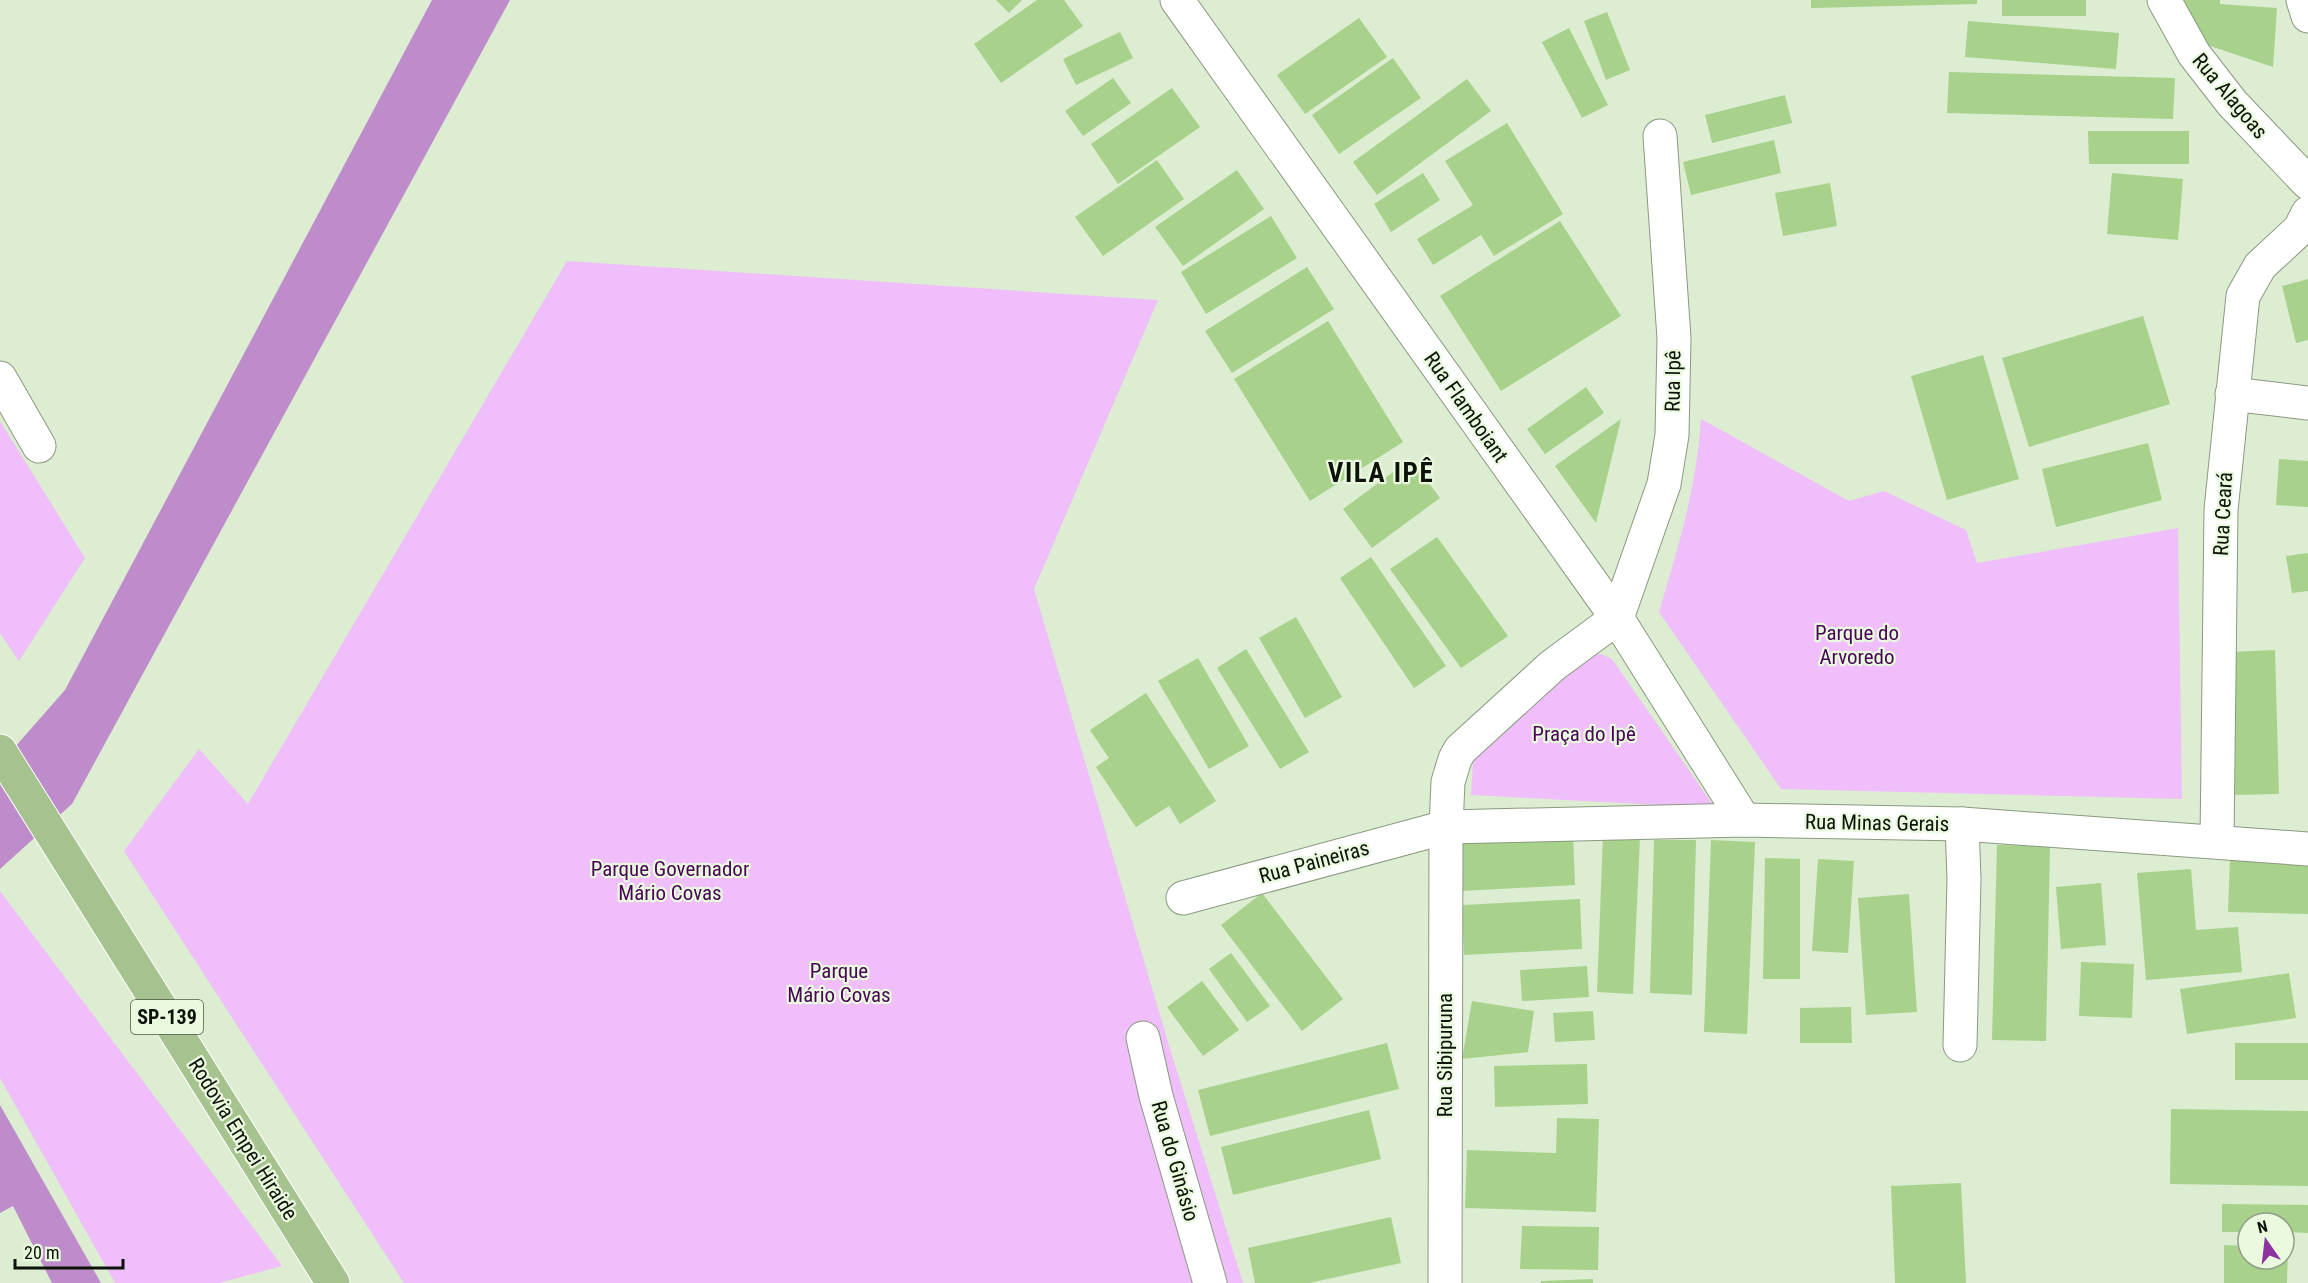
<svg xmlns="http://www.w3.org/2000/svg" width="2308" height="1283" viewBox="0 0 2308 1283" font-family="'Roboto Condensed',sans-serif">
  <rect width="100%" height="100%" fill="#dcedd2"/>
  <g fill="#f0befb">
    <polygon points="567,261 1158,300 1034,589 1168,1042 1243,1283 404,1283 124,851 199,749 248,804"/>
    <path d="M1701 419 1849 501 1884 491 1966 530 1977 563 2178 528 2182 799 1781 789 1659 612C1679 544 1696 491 1701 419Z"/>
    <polygon points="0,421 85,558 19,661 0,633"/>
    <polygon points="1601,654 1612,659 1715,808 1471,795 1473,761 1477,744 1590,655"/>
    <polygon points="0,892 0,891 282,1266 219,1283 115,1283 0,1078"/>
  </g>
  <g fill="#bf8ccb">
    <polygon points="432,0 510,0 72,804 0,869 0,764 65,690"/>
    <polygon points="0,1105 101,1283 52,1283 13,1206 0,1213"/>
  </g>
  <g fill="#a8d28b">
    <polygon points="996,0 1022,0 1009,13"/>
    <polygon points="1037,0 1064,0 1083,26 1001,83 974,44"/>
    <polygon points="1811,0 1977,0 1977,4 1811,8"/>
    <rect x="2002" y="0" width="84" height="16"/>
    <polygon points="2177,0 2220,0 2220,4 2277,8 2273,67 2201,43"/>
    <polygon points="1607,12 1630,70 1606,80 1584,21"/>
    <polygon points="1359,18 1387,57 1305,114 1277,75"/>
    <polygon points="1968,21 2119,33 2116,69 1965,57"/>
    <polygon points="1569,28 1608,105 1582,118 1542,42"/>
    <polygon points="1120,32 1133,58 1076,85 1063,59"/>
    <polygon points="1393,58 1421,98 1339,154 1312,115"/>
    <polygon points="1949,72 2175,78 2173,119 1947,113"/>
    <polygon points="1113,78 1131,103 1083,136 1065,111"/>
    <polygon points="1467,79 1491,111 1377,195 1353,162"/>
    <polygon points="1172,88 1200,127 1118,184 1091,144"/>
    <polygon points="1785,95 1792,123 1712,143 1705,115"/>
    <polygon points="1507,123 1563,214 1494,256 1481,235 1433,265 1417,239 1473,205 1445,161"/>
    <polygon points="2088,131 2189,131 2189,164 2089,164"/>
    <polygon points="1774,140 1781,173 1691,195 1683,162"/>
    <polygon points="1157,160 1184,199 1103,256 1075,217"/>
    <polygon points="1237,170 1264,209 1183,266 1155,227"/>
    <polygon points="1423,173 1440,200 1391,232 1374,204"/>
    <polygon points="2112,173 2183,179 2178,240 2107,234"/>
    <polygon points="1830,183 1837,226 1783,236 1775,193"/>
    <polygon points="1271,216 1297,258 1206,314 1181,272"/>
    <polygon points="1560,221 1621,316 1501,391 1440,296"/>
    <polygon points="1307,267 1334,309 1232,373 1205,331"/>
    <polygon points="2308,279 2308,340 2296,343 2282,286"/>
    <polygon points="2143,316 2170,404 2029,447 2002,358"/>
    <polygon points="1328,321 1403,442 1310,501 1234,379"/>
    <polygon points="1983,355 2019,479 1947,500 1911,376"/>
    <polygon points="1586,387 1604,413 1545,454 1527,429"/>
    <polygon points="1621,419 1596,523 1555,466"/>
    <polygon points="2148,443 2162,500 2056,527 2042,469"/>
    <polygon points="1411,459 1440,498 1372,548 1343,509"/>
    <polygon points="2279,459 2308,461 2308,507 2276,505"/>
    <polygon points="1437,537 1508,636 1461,668 1390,569"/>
    <polygon points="2308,553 2308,591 2292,593 2286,556"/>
    <polygon points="1371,557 1446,666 1414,688 1340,578"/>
    <polygon points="1296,617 1342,697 1305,718 1259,638"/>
    <polygon points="1246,649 1309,752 1280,769 1217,668"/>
    <polygon points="2275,650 2279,794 2234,795 2230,652"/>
    <polygon points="1198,658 1249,746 1209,769 1158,681"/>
    <polygon points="1146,693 1216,801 1180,824 1169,806 1136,827 1096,767 1109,758 1090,730"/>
    <polygon points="1573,834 1575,885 1462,891 1459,840"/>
    <polygon points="1603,835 1640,837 1633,994 1597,992"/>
    <polygon points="1654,840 1696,840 1692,995 1650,993"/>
    <polygon points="1711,840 1755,842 1747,1034 1704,1032"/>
    <polygon points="1997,845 2050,846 2046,1041 1992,1040"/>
    <polygon points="1765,858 1800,859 1800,979 1763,979"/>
    <polygon points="2230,858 2308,859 2308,914 2228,912"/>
    <polygon points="1818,859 1854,861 1848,953 1812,951"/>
    <polygon points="2191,869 2196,930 2238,927 2242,972 2146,980 2137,873"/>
    <polygon points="2101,883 2106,945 2061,949 2056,887"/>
    <polygon points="1262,893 1343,999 1302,1031 1221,925"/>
    <polygon points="1909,894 1917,1012 1866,1015 1858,898"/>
    <polygon points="1580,899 1582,949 1464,955 1462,905"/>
    <polygon points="1231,953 1270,1006 1247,1022 1209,969"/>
    <polygon points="2081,962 2134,964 2132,1018 2079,1016"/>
    <polygon points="1587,966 1589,997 1522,1001 1520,970"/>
    <polygon points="2289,973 2296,1018 2187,1034 2180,989"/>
    <polygon points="1202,981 1239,1030 1203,1056 1167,1007"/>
    <polygon points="1472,1001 1534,1011 1528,1052 1462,1059"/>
    <polygon points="1851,1007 1852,1043 1800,1043 1800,1008"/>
    <polygon points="1593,1011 1595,1040 1555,1042 1553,1013"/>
    <polygon points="1387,1043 1399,1089 1210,1136 1198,1090"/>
    <rect x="2235" y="1043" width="73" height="37"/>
    <polygon points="1587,1064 1588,1104 1495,1107 1494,1066"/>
    <polygon points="2171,1109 2308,1111 2308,1186 2170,1184"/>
    <polygon points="1369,1110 1381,1159 1233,1195 1221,1147"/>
    <polygon points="1557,1118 1599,1119 1596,1212 1465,1208 1467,1150 1556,1153"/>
    <polygon points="1961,1183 1966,1283 1895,1283 1891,1186"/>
    <polygon points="2222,1204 2308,1205 2308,1233 2284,1232 2284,1223 2248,1223 2248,1232 2222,1232"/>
    <polygon points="1391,1217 1401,1263 1309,1283 1255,1283 1248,1248"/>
    <polygon points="1522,1226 1599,1227 1598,1270 1520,1269"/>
    <polygon points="2224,1245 2248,1246 2248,1259 2284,1259 2284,1246 2288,1246 2287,1283 2224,1283"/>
    <polygon points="1593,1279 1593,1283 1541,1283 1541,1281"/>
  </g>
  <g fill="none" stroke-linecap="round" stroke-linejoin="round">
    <defs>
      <g id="minor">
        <polyline points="1177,0 1617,618 1744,820"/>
        <polyline points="2164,0 2194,54 2232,103 2308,183"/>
        <polyline points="2303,0 2308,16"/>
        <polyline points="0,378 39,446"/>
        <polyline points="2232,394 2308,403"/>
        <polyline points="1617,618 1664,484 1672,435 1674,338 1660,136"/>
        <polyline points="2217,841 2221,510 2243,296 2260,266 2300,229 2308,213"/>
        <polyline points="1183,898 1446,827 1744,820 1962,824 2308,849"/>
        <polyline points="1143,1038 1156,1096 1210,1283"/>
        <polyline points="1960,1045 1964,879 1962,824"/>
        <polyline points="1445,1283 1446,827 1448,782 1455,759 1460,750 1552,666 1617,618"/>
      </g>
      <polyline id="major" points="0,751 333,1283"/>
    </defs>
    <use href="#minor" stroke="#8a9980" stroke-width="35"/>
    <use href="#major" stroke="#fff" stroke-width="35"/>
    <use href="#minor" stroke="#fff" stroke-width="33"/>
    <use href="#major" stroke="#a6c28f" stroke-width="33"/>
  </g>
  <g text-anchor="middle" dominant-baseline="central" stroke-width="4.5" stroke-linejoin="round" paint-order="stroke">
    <rect fill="#eafadf" stroke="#50584a" stroke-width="1.5" x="131" y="1000" width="72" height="34" rx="4.5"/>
    <g font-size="20" font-weight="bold" fill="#0e130a">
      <text x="167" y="1017">SP-139</text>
    </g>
    <g font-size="21" fill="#0e130a" stroke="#eafadf">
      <text transform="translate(2230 96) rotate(50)">Rua Alagoas</text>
      <text transform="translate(1673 381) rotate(-89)">Rua Ipê</text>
      <text transform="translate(1466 407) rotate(55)">Rua Flamboiant</text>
      <text transform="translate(2223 514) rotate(-87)">Rua Ceará</text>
      <text transform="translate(1877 823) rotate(1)">Rua Minas Gerais</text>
      <text transform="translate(1314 862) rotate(-15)">Rua Paineiras</text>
      <text transform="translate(1445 1055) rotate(-90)">Rua Sibipuruna</text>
      <text transform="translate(243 1139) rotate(58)">Rodovia Empei Hiraide</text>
      <text transform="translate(1175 1161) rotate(74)">Rua do Ginásio</text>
    </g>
    <g font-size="21" fill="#480455" stroke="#eafadf">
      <text x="1857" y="633">Parque do<tspan x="1857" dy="24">Arvoredo</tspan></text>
      <text x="1584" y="734">Praça do Ipê</text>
      <text x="670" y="869">Parque Governador<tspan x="670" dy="24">Mário Covas</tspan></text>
      <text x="839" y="971">Parque<tspan x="839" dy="24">Mário Covas</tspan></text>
    </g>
    <g font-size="27" font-weight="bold" letter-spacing="1.5" fill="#0e130a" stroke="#eafadf">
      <text x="1381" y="473">VILA IPÊ</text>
    </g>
  </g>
  <g transform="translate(2266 1241) rotate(346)"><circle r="28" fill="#eafadf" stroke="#929e8a" stroke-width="1.5"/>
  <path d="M0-4.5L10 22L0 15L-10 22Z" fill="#8c339f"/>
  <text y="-9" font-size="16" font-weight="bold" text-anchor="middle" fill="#0e130a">N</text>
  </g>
  <path d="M15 1259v9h108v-9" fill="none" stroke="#0e130a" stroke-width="3"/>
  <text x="24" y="1259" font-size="18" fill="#0e130a" stroke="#eafadf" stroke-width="4.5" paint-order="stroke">20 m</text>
</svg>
